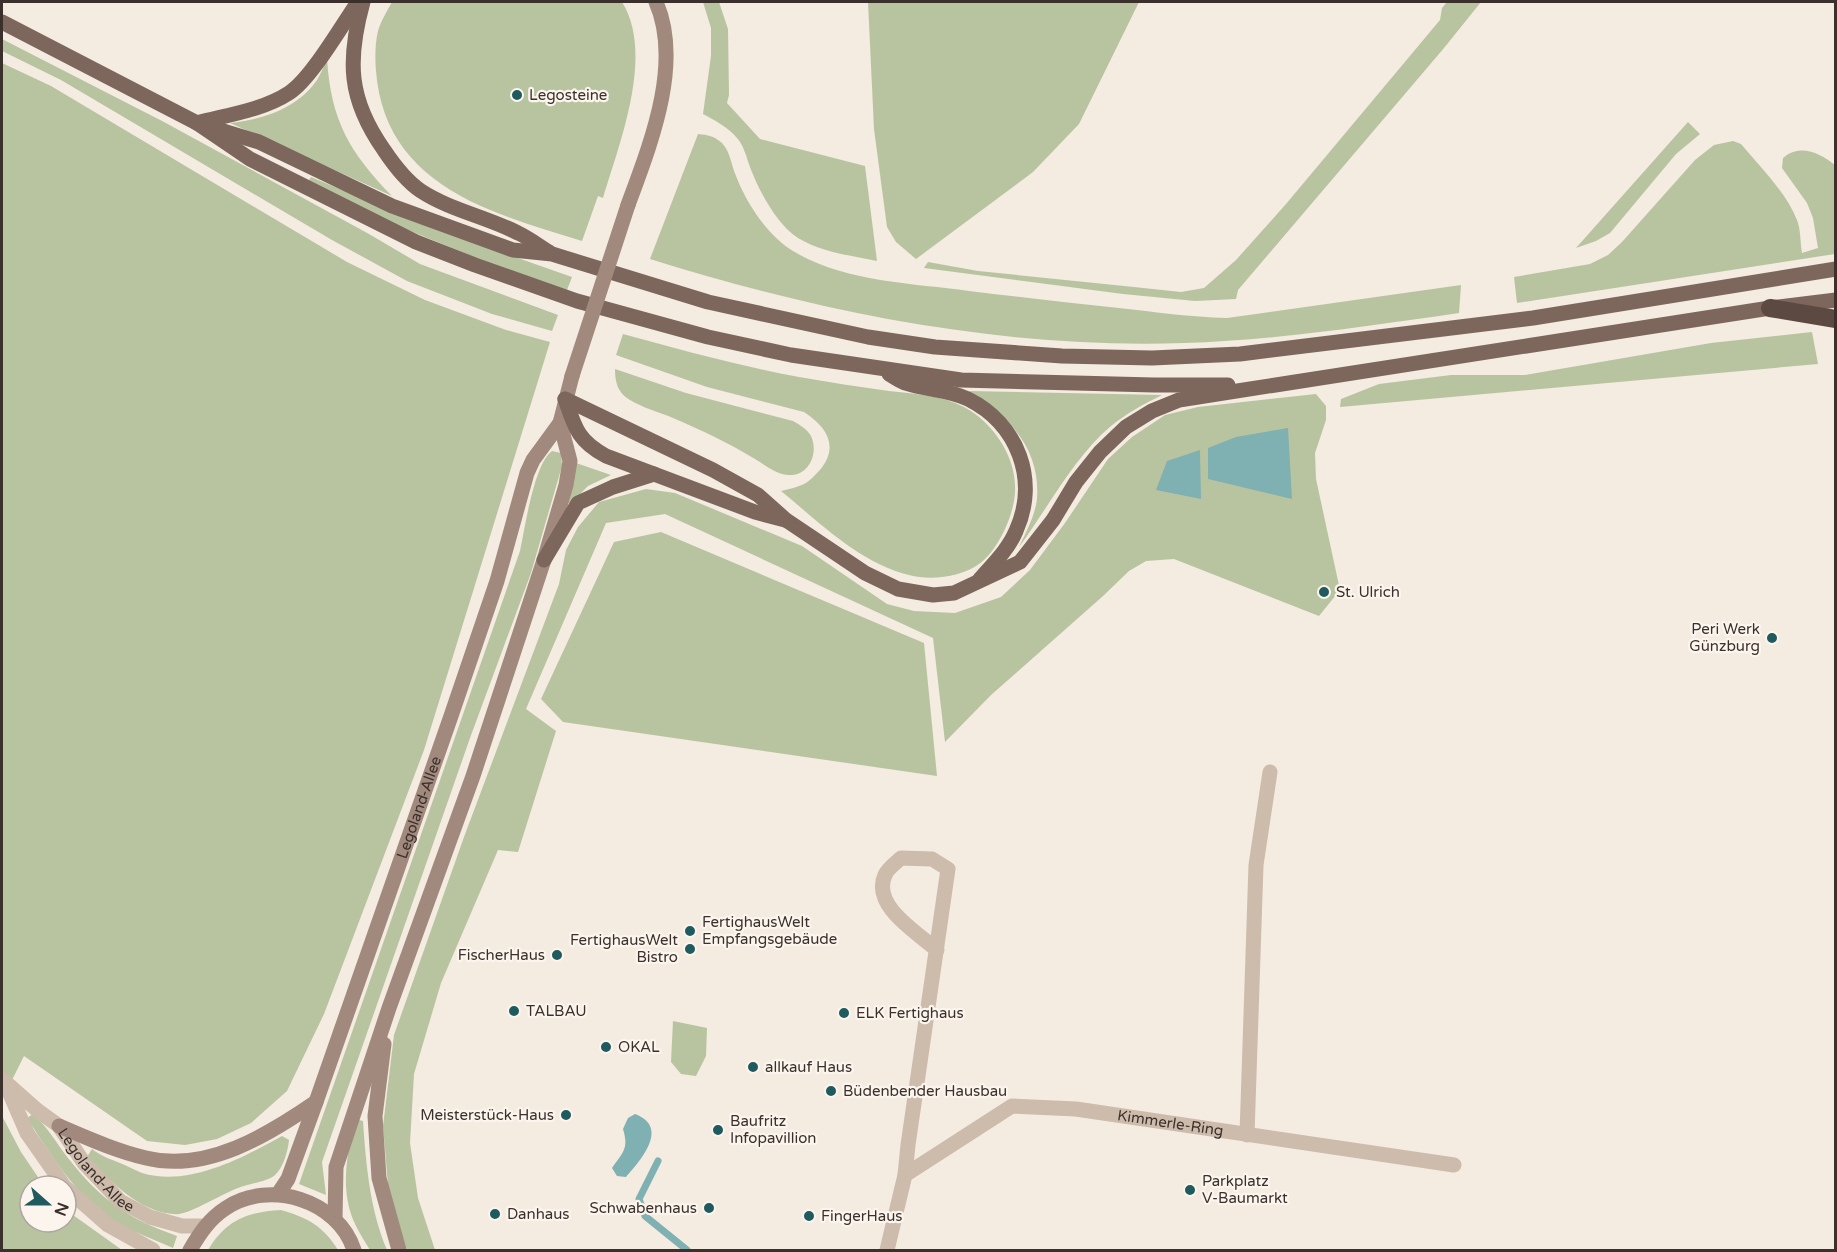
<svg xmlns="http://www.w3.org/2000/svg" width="1837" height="1252" viewBox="0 0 1837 1252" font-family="'Varela Round',sans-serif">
  <rect width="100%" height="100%" fill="#f4ebe1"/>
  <g fill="#b8c4a0">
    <path d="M392 2H622C655 55 619 144 603 198L598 196 582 241C544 229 505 218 470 201 415 173 381 134 376 71 375 59 375 43 378 31 381 21 387 11 392 2Z"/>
    <path d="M703 2H719L728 29 729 95 727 103 760 139 865 166 877 261C850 255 823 253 798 238 777 225 758 189 750 167 746 156 744 146 737 138 728 127 714 120 703 114L711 56V28Z"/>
    <polygon points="868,2 1139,2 1079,124 1033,172 916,259 896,242 887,227 874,129"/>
    <polygon points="1447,2 1481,2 1444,48 1238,290 1236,299 1195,301 1123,294 924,268 928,262 978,271 1134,287 1181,292 1204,288 1236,260 1286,204 1440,20 1442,8"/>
    <polygon points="2,39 164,122 369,234 420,264 558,315 552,331 492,314 407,281 332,240 61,80 2,51"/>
    <path d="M327 59C331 120 349 152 392 196L230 123C262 120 298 108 317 80 321 73 324 66 327 59Z"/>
    <polygon points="2,63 51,86 347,262 425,300 506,330 550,342 424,750 324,1014 287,1091 251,1123 217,1139 185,1145 147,1141 24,1056 2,1100"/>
    <polygon points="1688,122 1700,134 1676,154 1610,233 1596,241 1576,248"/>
    <path d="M698 134C708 135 714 136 722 143 731 153 731 165 736 176 747 204 767 235 793 251 844 282 912 283 969 291 1019 297 1069 303 1119 308 1155 312 1190 317 1227 318L1461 285 1459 313C1368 326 1277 340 1184 343 1003 349 822 313 650 259Z"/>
    <path d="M1733 141 1741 144C1760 167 1786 192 1797 220 1801 230 1800 243 1802 253L1818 248 1813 218 1807 203 1782 168 1783 158C1800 143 1820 153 1835 165V254L1517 303 1514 277 1590 264 1608 255 1622 242 1695 160 1714 145Z"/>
    <path d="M311 177C397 214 484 247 572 277L567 290 491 264 391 223 308 182Z"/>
    <polygon points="1812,332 1818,364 1340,407 1341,399 1379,384 1451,375 1525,375 1711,343"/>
    <path d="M623 334C681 350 740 366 799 377 829 382 859 387 889 391 914 394 941 395 964 407 994 423 1017 458 1015 492 1014 515 998 551 979 564 961 577 931 581 909 575 860 563 820 523 781 491 789 489 798 487 804 484 810 481 815 475 819 471 840 447 827 427 804 412L707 387 616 355Z"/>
    <path d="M615 369 686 393 793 421C800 425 807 429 811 436 819 453 809 477 788 475 776 474 765 465 755 459 729 443 701 430 673 418 659 412 643 408 630 400 618 393 615 383 615 369Z"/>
    <path d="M969 391 1162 395C1144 404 1127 413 1111 426 1074 457 1048 508 1019 547 1026 532 1035 516 1037 499 1041 449 1008 415 969 391Z"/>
    <polygon points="1316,394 1326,406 1326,420 1315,453 1316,479 1340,590 1319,616 1174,559 1146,561 1129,571 1103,596 991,695 945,742 933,638 665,514 606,523 526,709 556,731 518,852 498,850 441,983 414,1074 410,1143 418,1198 435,1250 407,1250 396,1223 388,1185 383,1126 394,1035 464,837 559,584 566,550 578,527 599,502 646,489 675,493 802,546 887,604 914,611 955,613 1001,597 1030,570 1065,523 1108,459 1132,437 1165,415 1198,407"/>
    <path d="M552 451 561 453 562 466 531 573 470 738 322 1162 326 1195 299 1184 520 551C525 528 534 464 552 451Z"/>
    <polygon points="576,463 611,475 588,486 570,504 567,502"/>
    <polygon points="661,532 924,643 937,776 563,722 541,699 614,542"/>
    <polygon points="673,1021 707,1028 706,1056 696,1076 681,1074 671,1062"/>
    <path d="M33 1114C47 1126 57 1144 68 1158 101 1200 127 1218 177 1236L173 1248C158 1241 141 1235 126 1228 81 1204 54 1160 27 1118Z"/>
    <polygon points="2,1116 21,1152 44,1186 30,1186 30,1222 66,1222 66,1210 122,1250 2,1250"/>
    <path d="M355 1119 363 1121C366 1165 370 1210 387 1250H370C365 1242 360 1234 356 1226 339 1192 347 1154 355 1119Z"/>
    <path d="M282 1136 289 1140C288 1150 284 1166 276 1174 269 1182 249 1183 238 1188 224 1193 191 1213 179 1214 175 1215 169 1213 165 1213 133 1206 109 1179 87 1157L92 1149C101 1156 110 1159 120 1163 128 1166 134 1170 142 1173 189 1187 242 1158 282 1136Z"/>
    <path d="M281 1210C308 1218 323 1226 338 1250H208C226 1220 247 1212 281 1210Z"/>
  </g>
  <g fill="#7fb0b2">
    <polygon points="1288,428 1292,499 1208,479 1208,448 1236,437"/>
    <polygon points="1200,450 1201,499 1156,490 1167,461"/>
    <path d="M635 1114C670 1127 641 1160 626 1177L617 1176 612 1168C623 1152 629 1149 623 1129L628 1118Z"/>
  </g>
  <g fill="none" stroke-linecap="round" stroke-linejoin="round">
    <polyline stroke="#7fb0b2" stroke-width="7" points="658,1161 639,1199 645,1216 687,1250"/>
    <g stroke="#cdbbac" stroke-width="15">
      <path id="s1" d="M2 1079 37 1110 59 1126 84 1163 120 1201 150 1217 182 1226H205"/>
      <polyline points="7,1087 27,1133 64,1186"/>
      <polyline points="1247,1135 1256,865 1270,772"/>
      <path d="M905 1175 908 1145 948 869 932 859 901 858C896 863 888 868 885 875 871 906 918 933 937 950"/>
      <polyline points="66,1188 108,1225 153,1250"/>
      <path id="s2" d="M887 1250 905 1175 1012 1106 1076 1109 1454 1165"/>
    </g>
    <g stroke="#a18a7d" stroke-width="15">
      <path d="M628 205C650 145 683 64 656 2"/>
      <polyline points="384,1044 375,1116 379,1178 399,1250"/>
      <path d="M59 1126C87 1138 116 1151 146 1158 207 1173 268 1135 316 1102"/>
      <path id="s3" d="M278 1194 288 1179 316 1102 451 716 497 581 527 473 533 460 560 423"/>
      <polyline points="335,1219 336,1167 389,1008 473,776 544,560 566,485 570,461 560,423 572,376"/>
      <path d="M190 1250C200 1233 209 1219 226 1208 269 1179 338 1200 354 1250"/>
    </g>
    <g stroke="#7d675c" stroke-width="15">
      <path d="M363 2C347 60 348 99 384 150 394 165 406 181 421 191 450 210 487 217 518 233 529 238 539 246 549 252"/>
      <polyline points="2,22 197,123 250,159 416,242 475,265 577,301 708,337 791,355 961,380 1154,385 1228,385"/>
      <polyline points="197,123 259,142 392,206 513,250 552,254 708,302 868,337 935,347 1062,356 1152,358 1240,354 1533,318 1836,269"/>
      <path d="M197 123C227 115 263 110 289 93 311 79 342 25 358 2"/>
      <path d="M889 374C894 377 900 381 905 383 925 390 947 389 968 399 1018 424 1039 480 1016 531 1008 550 993 564 980 579"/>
      <polyline points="565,399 713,470 758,495 786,520 865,573 898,589 933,595 954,593 1020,562 1053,520 1076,482 1100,452 1126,427 1152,411 1179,400 1770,308 1836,300"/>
      <path d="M565 399C575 428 578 441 606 456L755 512 785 520"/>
      <polyline points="544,560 578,503 613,487 654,474"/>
    </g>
    <polyline stroke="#5c4a42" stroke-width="18" points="1770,308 1836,319"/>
    <polyline stroke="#a18a7d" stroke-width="15" points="572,376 628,205"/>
  </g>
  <g fill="#1f5a5e" stroke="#fbf5ee" stroke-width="2">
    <circle cx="517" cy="95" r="6"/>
    <circle cx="1324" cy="592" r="6"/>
    <circle cx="1772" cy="638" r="6"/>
    <circle cx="690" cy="931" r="6"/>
    <circle cx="690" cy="949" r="6"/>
    <circle cx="557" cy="955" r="6"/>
    <circle cx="514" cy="1011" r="6"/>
    <circle cx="844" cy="1013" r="6"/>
    <circle cx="606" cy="1047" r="6"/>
    <circle cx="753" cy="1067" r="6"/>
    <circle cx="831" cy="1091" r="6"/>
    <circle cx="566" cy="1115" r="6"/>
    <circle cx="718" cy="1130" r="6"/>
    <circle cx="1190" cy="1190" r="6"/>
    <circle cx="709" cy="1208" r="6"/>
    <circle cx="495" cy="1214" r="6"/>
    <circle cx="809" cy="1216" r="6"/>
  </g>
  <g text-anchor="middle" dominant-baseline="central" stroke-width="4.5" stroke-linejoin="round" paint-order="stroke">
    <g font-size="15" fill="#3b302b" stroke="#fbf5ee" text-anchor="start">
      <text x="529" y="95">Legosteine</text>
      <text x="1336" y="592">St. Ulrich</text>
      <text x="1760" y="629" text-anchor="end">Peri Werk<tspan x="1760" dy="17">Günzburg</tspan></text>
      <text x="702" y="922">FertighausWelt<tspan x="702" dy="17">Empfangsgebäude</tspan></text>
      <text x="678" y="940" text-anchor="end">FertighausWelt<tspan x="678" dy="17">Bistro</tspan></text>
      <text x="545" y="955" text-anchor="end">FischerHaus</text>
      <text x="526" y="1011">TALBAU</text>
      <text x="856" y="1013">ELK Fertighaus</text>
      <text x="618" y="1047">OKAL</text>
      <text x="765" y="1067">allkauf Haus</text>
      <text x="843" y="1091">Büdenbender Hausbau</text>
      <text x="554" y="1115" text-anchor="end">Meisterstück-Haus</text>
      <text x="730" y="1121">Baufritz<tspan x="730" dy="17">Infopavillion</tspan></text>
      <text x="1202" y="1181">Parkplatz<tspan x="1202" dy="17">V-Baumarkt</tspan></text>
      <text x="697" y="1208" text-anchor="end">Schwabenhaus</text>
      <text x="507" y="1214">Danhaus</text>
      <text x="821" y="1216">FingerHaus</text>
    </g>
    <g font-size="15" fill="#3b302b" stroke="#fbf5ee">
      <text stroke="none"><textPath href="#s3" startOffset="412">Legoland-Allee</textPath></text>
      <text stroke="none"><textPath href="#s2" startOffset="364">Kimmerle-Ring</textPath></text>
      <text stroke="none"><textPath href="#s1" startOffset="132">Legoland-Allee</textPath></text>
    </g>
  </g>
  <rect width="1837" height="1252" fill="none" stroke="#3b302b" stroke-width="6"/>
  <g transform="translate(48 1204) rotate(111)"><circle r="28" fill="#fbf5ee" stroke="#aea6a0" stroke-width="1.5"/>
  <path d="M0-4.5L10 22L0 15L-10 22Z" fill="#1f5a5e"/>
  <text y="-9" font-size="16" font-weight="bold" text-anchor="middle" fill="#3b302b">N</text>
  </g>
</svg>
